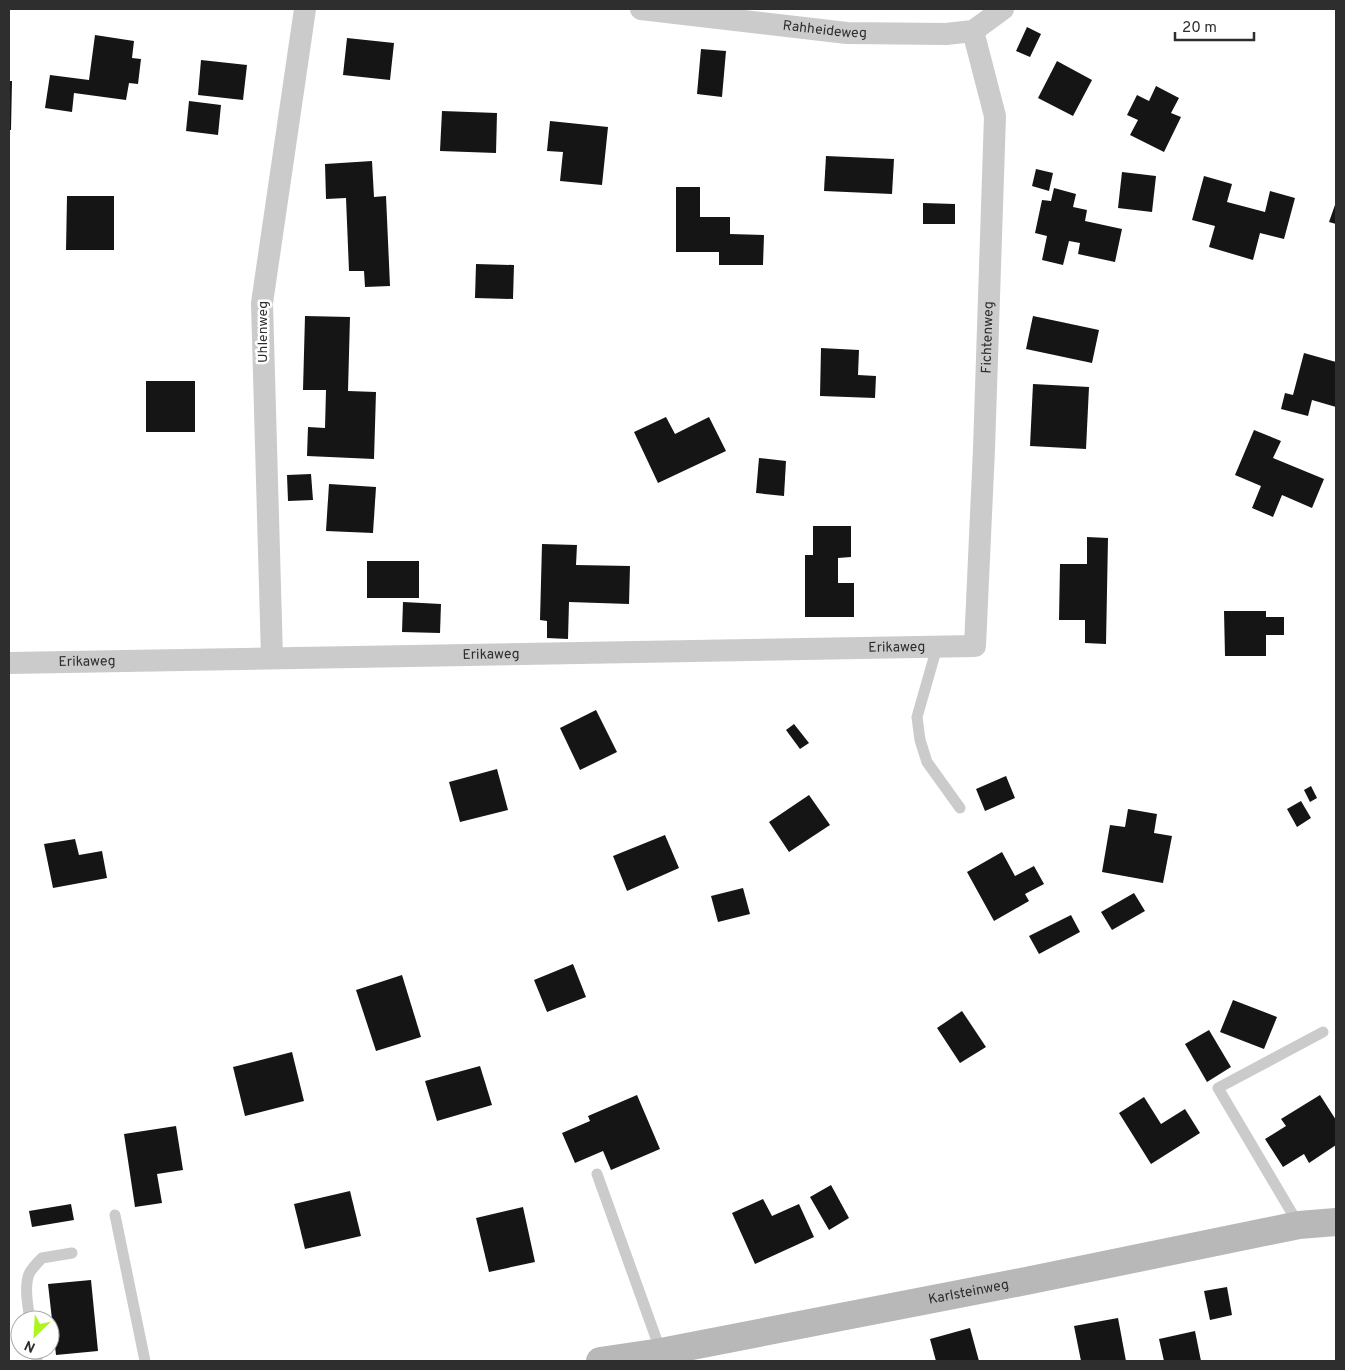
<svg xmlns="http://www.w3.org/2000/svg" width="1345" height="1370" viewBox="0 0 1345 1370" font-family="Overpass,sans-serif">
  <rect width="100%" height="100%" fill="#fff"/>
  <g fill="#151515">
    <polygon points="1027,27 1041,34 1030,57 1016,51"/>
    <polygon points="95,35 134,41 132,58 141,59 138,84 129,83 126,100 74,93 72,112 45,108 50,75 89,80"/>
    <polygon points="347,38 394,43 390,80 343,75"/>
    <polygon points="701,49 726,51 722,97 697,94"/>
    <polygon points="201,60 247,65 243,100 198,95"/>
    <polygon points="1057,61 1092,80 1073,116 1038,98"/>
    <polygon points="9,81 12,81 11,130 9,130"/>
    <polygon points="1156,86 1179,98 1171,113 1181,117 1164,152 1130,135 1138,120 1127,115 1137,95 1149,101"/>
    <polygon points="189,101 221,105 218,135 186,131"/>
    <polygon points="442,111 497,113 496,153 440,151"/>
    <polygon points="550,121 608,127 602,185 560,181 563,152 547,151"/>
    <polygon points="826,156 894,159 892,194 824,191"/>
    <polygon points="372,161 374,197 386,196 390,286 365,287 364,271 349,271 346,198 326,199 325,164"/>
    <polygon points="1036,169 1053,173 1049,191 1032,186"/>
    <polygon points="1122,172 1156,176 1152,212 1118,208"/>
    <polygon points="1204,176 1232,184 1227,202 1265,212 1270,191 1295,198 1284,239 1260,233 1253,260 1209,247 1215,226 1192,220"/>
    <polygon points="676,187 700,187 700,217 730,217 730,234 764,235 763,265 719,265 719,252 676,252"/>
    <polygon points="1054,188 1076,194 1073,207 1087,210 1085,221 1122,229 1115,262 1078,254 1080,243 1069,241 1063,265 1042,260 1047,236 1035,233 1042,200 1051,201"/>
    <polygon points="67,196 114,196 114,250 66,250"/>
    <polygon points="1336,202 1336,224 1329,222"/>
    <polygon points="923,203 955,204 955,224 923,224"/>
    <polygon points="476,264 514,265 513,299 475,298"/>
    <polygon points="305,316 350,317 348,391 376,392 374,459 307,456 308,427 325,428 326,390 303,390"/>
    <polygon points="1033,316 1099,330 1092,363 1026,349"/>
    <polygon points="821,348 859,350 858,375 876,376 875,398 820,396"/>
    <polygon points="1304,353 1336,362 1336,407 1312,400 1308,416 1281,409 1285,393 1293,395"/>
    <rect x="146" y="381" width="49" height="51"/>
    <polygon points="1033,384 1089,387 1086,449 1030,446"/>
    <polygon points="666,417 675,434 709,417 726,451 658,483 634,432"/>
    <polygon points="1254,430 1281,441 1273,458 1324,479 1312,508 1282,495 1273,517 1252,508 1261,486 1235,475"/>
    <polygon points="759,458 786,461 784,496 756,493"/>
    <polygon points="311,474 313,500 288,501 287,475"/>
    <polygon points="329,484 376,487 373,533 326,531"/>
    <polygon points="813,526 851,526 851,557 838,558 838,583 854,583 854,617 805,617 805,555 813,555"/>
    <polygon points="1087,537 1108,538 1106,644 1085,643 1085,620 1059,620 1060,564 1087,564"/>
    <polygon points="542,544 577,545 576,565 630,566 629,604 569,602 568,639 547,638 547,621 540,620"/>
    <rect x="367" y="561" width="52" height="37"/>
    <polygon points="403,602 441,604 440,633 402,632"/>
    <polygon points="1224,611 1266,611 1266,617 1284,617 1284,635 1266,635 1266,656 1225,656"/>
    <polygon points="596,710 617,752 580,770 560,728"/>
    <polygon points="794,724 809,743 800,749 786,730"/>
    <polygon points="497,769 508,810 460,822 449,782"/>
    <polygon points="1006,776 1015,798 985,811 976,789"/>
    <polygon points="1311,786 1317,798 1310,802 1304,790"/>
    <polygon points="809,795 830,825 789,852 769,822"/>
    <polygon points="1301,801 1311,818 1297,827 1287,809"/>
    <polygon points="1128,809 1157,814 1154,833 1172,836 1163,883 1102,872 1110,825 1125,827"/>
    <polygon points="665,835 679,868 627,891 613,856"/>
    <polygon points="75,839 79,855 102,851 107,878 53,888 44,844"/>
    <polygon points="1002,852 1015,876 1034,866 1044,884 1025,894 1029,901 994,921 967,872"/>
    <polygon points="743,888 750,914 718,922 711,896"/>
    <polygon points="1134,893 1145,911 1112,930 1101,912"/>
    <polygon points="1071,915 1080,932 1039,954 1029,936"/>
    <polygon points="573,964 586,997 547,1012 534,980"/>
    <polygon points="402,975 421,1037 376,1051 356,990"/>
    <polygon points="1233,1000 1277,1017 1264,1049 1220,1032"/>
    <polygon points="962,1011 986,1047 960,1063 937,1028"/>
    <polygon points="1209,1030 1231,1067 1207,1082 1185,1044"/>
    <polygon points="292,1052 304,1101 245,1116 233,1067"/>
    <polygon points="480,1066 492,1105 437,1121 425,1081"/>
    <polygon points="637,1095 660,1149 611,1170 603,1151 575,1163 562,1133 590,1121 588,1116"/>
    <polygon points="1320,1095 1336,1120 1336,1145 1309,1163 1304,1154 1283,1167 1265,1139 1286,1126 1281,1119"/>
    <polygon points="1144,1097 1161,1124 1185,1109 1200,1133 1151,1164 1119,1113"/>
    <polygon points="176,1126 183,1170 157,1174 162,1203 135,1207 124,1134"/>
    <polygon points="831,1185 849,1218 829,1230 810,1197"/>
    <polygon points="350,1191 361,1236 305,1249 294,1204"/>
    <polygon points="763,1199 772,1216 799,1204 814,1237 755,1264 732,1213"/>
    <polygon points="71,1204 74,1220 32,1227 29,1211"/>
    <polygon points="523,1207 535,1262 489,1272 476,1218"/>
    <polygon points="91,1280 98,1351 56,1355 48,1284"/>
    <polygon points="1227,1287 1232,1315 1210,1320 1204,1291"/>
    <polygon points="1118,1318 1126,1361 1081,1361 1074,1326"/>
    <polygon points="970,1328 979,1361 936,1361 930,1339"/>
    <polygon points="1195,1331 1201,1361 1164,1361 1159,1339"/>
  </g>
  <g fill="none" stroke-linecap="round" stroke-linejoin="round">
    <g stroke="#cbcbcb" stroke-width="11">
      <polyline points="937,647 917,717 920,740 927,762 960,808"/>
      <polyline points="597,1174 661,1352"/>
      <polyline points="115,1215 145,1361"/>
      <polyline points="1299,1225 1218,1088 1323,1032"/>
      <path d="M30 1320C28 1307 24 1287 29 1274 32 1268 37 1263 42 1258L72 1253"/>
      <polyline points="36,1350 37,1361"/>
    </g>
    <g stroke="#cbcbcb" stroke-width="22">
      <path id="s1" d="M641 9 847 33 946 34 973 31 1003 9"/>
      <polyline points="272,658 262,303 305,9"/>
      <path id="s2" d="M9 663 975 646 984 449 995 116 973 31"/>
    </g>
    <path stroke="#b8b8b8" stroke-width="28" id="s3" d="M600 1361 661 1352 1031 1280 1299 1225 1336 1222"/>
  </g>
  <g text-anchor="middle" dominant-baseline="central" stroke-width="5" stroke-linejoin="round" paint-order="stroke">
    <g font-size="14" fill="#2e2e2e" stroke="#fff">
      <text stroke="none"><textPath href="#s1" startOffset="185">Rahheideweg</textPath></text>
      <text transform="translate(263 332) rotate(-90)">Uhlenweg</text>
      <text stroke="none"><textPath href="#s2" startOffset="1275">Fichtenweg</textPath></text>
      <text stroke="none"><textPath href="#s2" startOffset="888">Erikaweg</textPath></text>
      <text stroke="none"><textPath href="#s2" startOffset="482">Erikaweg</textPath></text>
      <text stroke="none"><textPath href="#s2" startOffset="78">Erikaweg</textPath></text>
      <text stroke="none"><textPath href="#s3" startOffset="375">Karlsteinweg</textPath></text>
    </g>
  </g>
  <rect width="1345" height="1370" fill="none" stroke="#2e2e2e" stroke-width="20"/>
  <g transform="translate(35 1335) rotate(205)"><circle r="24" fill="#ffffff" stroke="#ababab"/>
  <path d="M0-4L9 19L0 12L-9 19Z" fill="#adf51f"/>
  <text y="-8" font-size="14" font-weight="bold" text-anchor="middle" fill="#2e2e2e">N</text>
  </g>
  <path d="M1175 32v8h79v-8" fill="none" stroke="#2e2e2e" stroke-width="2.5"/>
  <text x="1182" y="32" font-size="15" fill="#2e2e2e" stroke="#ffffff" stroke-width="4" paint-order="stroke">20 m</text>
</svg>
